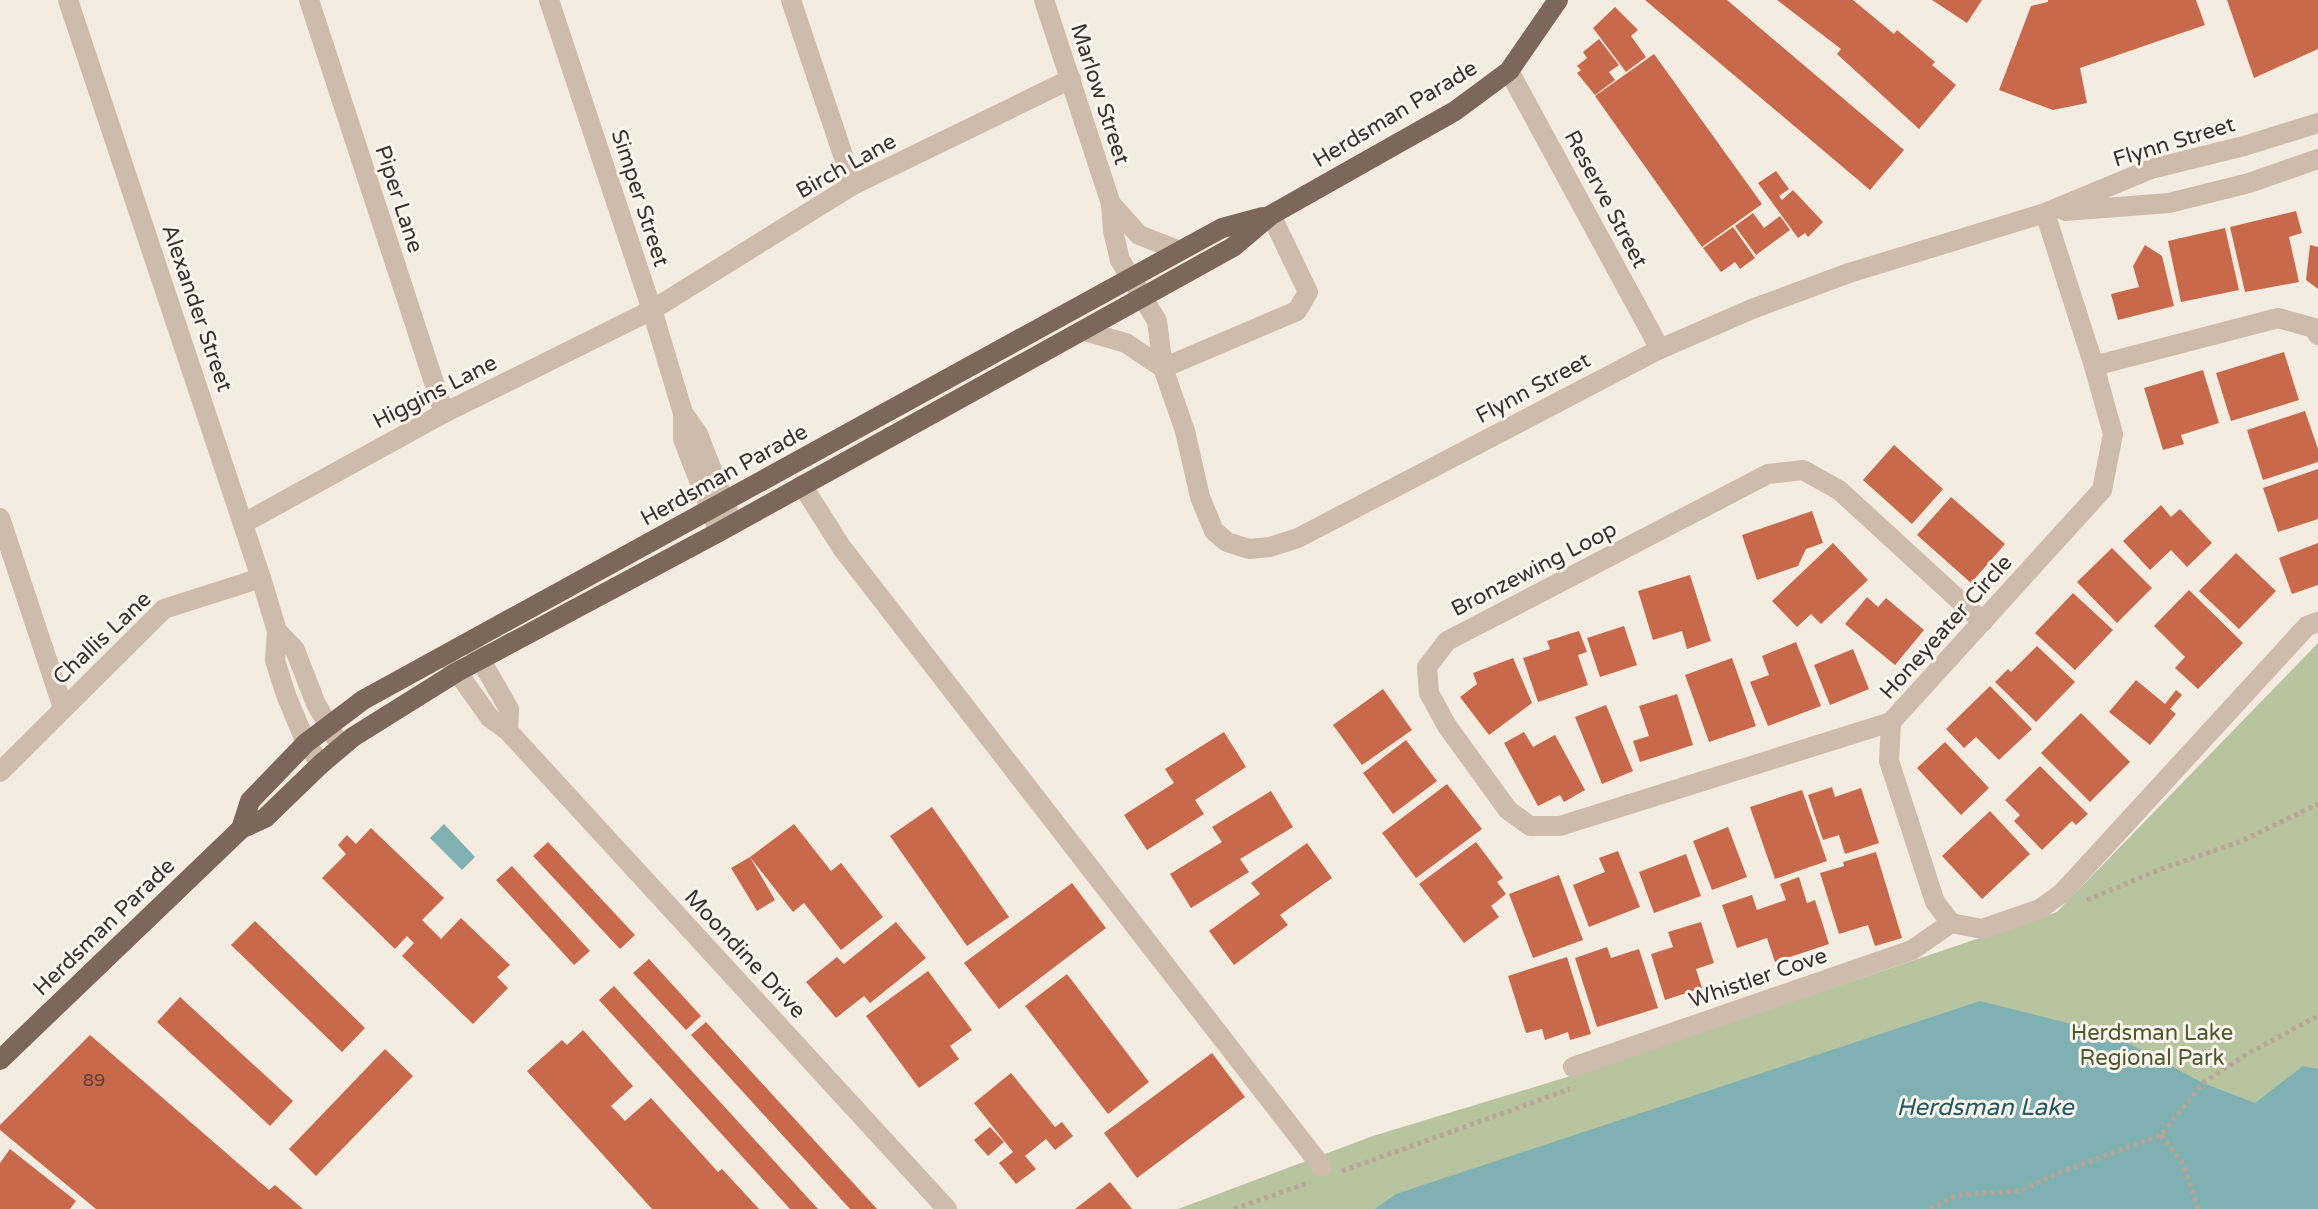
<svg xmlns="http://www.w3.org/2000/svg" width="2318" height="1209" viewBox="0 0 2318 1209" font-family="'Varela Round',sans-serif">
  <rect width="100%" height="100%" fill="#f4ebe1"/>
  <polygon fill="#b8c4a0" points="2318,643 2318,1209 1178,1209 1373,1136 1564,1078 2057,912"/>
  <g fill="#7fb0b2">
    <polygon points="444,824 475,857 462,870 430,838"/>
    <polygon points="1980,1001 2111,1034 2203,1083 2255,1103 2303,1066 2318,1069 2318,1209 1375,1209 1396,1194"/>
  </g>
  <g fill="#c8694b">
    <polygon points="1645,0 1727,0 1904,150 1870,190"/>
    <polygon points="1777,0 1853,0 1894,34 1897,30 1935,62 1932,65 1956,85 1919,129 1837,54 1841,49"/>
    <polygon points="1932,0 1982,0 1967,23"/>
    <polygon points="2048,0 2196,0 2205,25 2080,68 2087,103 2053,110 1999,90 2031,6 2048,2"/>
    <polygon points="2227,0 2318,0 2318,49 2254,78"/>
    <polygon points="1615,7 1638,30 1631,36 1646,57 1626,72 1593,28"/>
    <polygon points="1599,39 1619,65 1609,72 1615,80 1595,95 1577,73 1581,70 1577,66 1587,58 1583,52"/>
    <polygon points="1654,54 1762,204 1702,247 1595,96"/>
    <polygon points="1776,171 1789,189 1779,196 1782,200 1793,190 1823,222 1808,237 1805,233 1798,238 1758,183"/>
    <polygon points="2296,211 2302,233 2289,237 2299,282 2245,292 2230,227"/>
    <polygon points="1753,213 1764,228 1780,216 1790,230 1756,255 1735,226"/>
    <polygon points="1733,227 1755,258 1740,269 1735,262 1721,272 1703,248"/>
    <polygon points="2225,228 2239,290 2181,302 2168,241"/>
    <polygon points="2145,245 2162,256 2174,306 2118,320 2111,294 2139,287 2133,266"/>
    <polygon points="2310,245 2318,247 2318,289 2306,280"/>
    <polygon points="2284,352 2299,400 2231,421 2216,373"/>
    <polygon points="2203,370 2219,423 2181,435 2184,444 2163,450 2144,388"/>
    <polygon points="2305,411 2318,449 2318,462 2263,480 2247,430"/>
    <polygon points="1894,445 1943,489 1912,524 1863,480"/>
    <polygon points="2318,469 2318,519 2278,532 2263,488"/>
    <polygon points="1951,497 2005,544 1971,583 1917,535"/>
    <polygon points="2161,505 2171,517 2180,509 2212,543 2187,567 2171,550 2150,570 2123,541"/>
    <polygon points="1812,511 1823,543 1806,549 1798,566 1757,580 1742,535"/>
    <polygon points="1833,543 1868,580 1821,624 1811,614 1797,627 1772,601"/>
    <polygon points="2318,543 2318,585 2292,594 2279,558"/>
    <polygon points="2112,548 2152,588 2117,623 2077,582"/>
    <polygon points="2236,553 2276,591 2239,629 2199,591"/>
    <polygon points="1690,575 1711,641 1687,649 1682,631 1653,640 1638,591"/>
    <polygon points="2189,590 2243,643 2198,689 2175,668 2185,657 2154,626"/>
    <polygon points="2073,593 2113,630 2075,670 2035,633"/>
    <polygon points="1867,597 1878,607 1886,598 1924,630 1895,665 1845,624"/>
    <polygon points="1624,626 1637,665 1600,677 1587,638"/>
    <polygon points="1579,631 1587,652 1578,655 1588,685 1538,702 1523,658 1550,649 1547,641"/>
    <polygon points="1796,642 1821,706 1768,726 1750,682 1769,675 1762,656"/>
    <polygon points="2037,646 2075,682 2036,722 1995,682 2008,669 2011,672"/>
    <polygon points="1853,649 1869,689 1830,705 1814,665"/>
    <polygon points="1513,658 1532,703 1489,735 1460,697 1477,684 1473,673"/>
    <polygon points="1732,658 1756,726 1709,742 1685,675"/>
    <polygon points="2136,680 2165,704 2176,690 2182,695 2170,709 2176,714 2150,745 2109,712"/>
    <polygon points="1990,686 2032,729 1999,760 1976,737 1964,748 1946,729"/>
    <polygon points="1383,689 1412,730 1362,765 1333,725"/>
    <polygon points="1677,694 1693,745 1640,762 1633,741 1649,736 1639,706"/>
    <polygon points="1606,705 1633,771 1602,784 1575,717"/>
    <polygon points="2081,713 2130,762 2090,802 2041,753"/>
    <polygon points="1224,732 1246,767 1195,800 1204,814 1147,850 1124,815 1174,783 1165,769"/>
    <polygon points="1524,732 1533,747 1555,735 1585,790 1564,802 1560,795 1538,806 1504,743"/>
    <polygon points="1406,740 1437,781 1393,814 1363,773"/>
    <polygon points="1945,742 1989,788 1961,815 1917,768"/>
    <polygon points="2040,766 2088,814 2076,825 2072,821 2042,850 2014,821 2020,815 2005,800"/>
    <polygon points="1447,784 1482,829 1416,878 1382,833"/>
    <polygon points="1832,787 1835,797 1861,788 1879,843 1845,854 1839,835 1823,840 1808,795"/>
    <polygon points="1802,790 1827,861 1775,879 1750,807"/>
    <polygon points="1271,791 1293,827 1240,859 1249,872 1191,908 1170,874 1222,842 1212,827"/>
    <polygon points="932,807 1009,917 967,946 890,836"/>
    <polygon points="1990,811 2030,854 1982,899 1942,856"/>
    <polygon points="794,824 831,871 841,863 883,917 841,950 804,903 793,912 750,857"/>
    <polygon points="1728,827 1747,877 1712,890 1693,841"/>
    <polygon points="371,828 444,898 422,920 441,939 461,918 510,965 497,977 508,988 473,1024 402,956 414,943 407,936 395,949 322,878 346,854 338,845 347,835 356,844"/>
    <polygon points="548,842 635,935 620,949 533,856"/>
    <polygon points="1476,842 1503,878 1497,882 1506,894 1491,906 1499,917 1464,943 1419,884"/>
    <polygon points="1307,843 1332,878 1280,915 1288,925 1234,965 1209,931 1260,894 1251,883"/>
    <polygon points="1618,851 1640,907 1589,927 1573,885 1605,872 1599,858"/>
    <polygon points="1876,852 1902,938 1875,946 1868,925 1839,934 1820,873 1844,866 1843,862"/>
    <polygon points="1686,854 1701,896 1654,913 1639,872"/>
    <polygon points="750,857 775,900 757,911 731,868"/>
    <polygon points="512,866 590,951 574,965 496,880"/>
    <polygon points="1559,875 1583,940 1533,958 1509,894"/>
    <polygon points="1799,877 1807,903 1815,900 1829,944 1775,962 1767,938 1737,948 1722,905 1752,895 1757,910 1786,900 1780,884"/>
    <polygon points="1072,883 1106,928 999,1009 964,963"/>
    <polygon points="255,921 365,1028 342,1052 231,945"/>
    <polygon points="896,922 926,958 870,1003 864,996 836,1018 806,982 837,957 844,964"/>
    <polygon points="1701,922 1714,963 1696,969 1702,988 1665,1000 1651,954 1673,947 1668,932"/>
    <polygon points="1607,947 1611,958 1639,949 1658,1008 1597,1027 1575,958"/>
    <polygon points="1567,957 1591,1034 1570,1040 1568,1032 1545,1040 1542,1029 1526,1033 1508,976"/>
    <polygon points="649,959 701,1016 686,1030 633,973"/>
    <polygon points="928,971 972,1030 950,1046 959,1059 919,1088 866,1016"/>
    <polygon points="1067,974 1149,1082 1108,1114 1025,1006"/>
    <polygon points="614,986 818,1209 790,1209 599,1000"/>
    <polygon points="180,997 293,1101 270,1126 157,1022"/>
    <polygon points="706,1022 877,1209 850,1209 691,1035"/>
    <polygon points="583,1030 633,1086 611,1106 625,1121 651,1098 718,1172 722,1169 759,1209 652,1209 527,1071 562,1040 567,1045"/>
    <polygon points="90,1035 269,1190 275,1185 303,1209 96,1209 0,1130 0,1125"/>
    <polygon points="385,1049 413,1076 316,1176 289,1149"/>
    <polygon points="1212,1053 1245,1097 1137,1178 1104,1133"/>
    <polygon points="1011,1073 1055,1127 1062,1122 1073,1136 1055,1150 1046,1139 1025,1156 1036,1169 1016,1184 999,1163 1013,1152 974,1103"/>
    <polygon points="990,1127 1004,1142 988,1156 974,1140"/>
    <polygon points="10,1149 76,1201 70,1209 0,1209 0,1163"/>
    <polygon points="1110,1182 1132,1209 1075,1209"/>
  </g>
  <g fill="none" stroke-linecap="round" stroke-linejoin="round">
    <g stroke="#b9a596" stroke-width="5" stroke-dasharray="4 4" stroke-linecap="butt">
      <polyline points="2087,900 2161,869 2242,841 2318,804"/>
      <polyline points="2161,1135 2183,1164 2198,1209"/>
      <polyline points="1342,1171 1570,1089"/>
      <polyline points="1234,1209 1310,1182"/>
      <polyline points="1930,1209 1957,1195 2020,1191 2058,1173 2161,1135 2203,1083 2247,1054 2318,1016"/>
    </g>
    <g stroke="#cdbbac" stroke-width="20">
      <polyline points="68,0 261,578 277,631 275,660 286,695 306,743 321,764"/>
      <polyline points="309,0 444,413"/>
      <polyline points="549,0 652,310 683,413 683,439 719,532"/>
      <polyline points="791,0 853,185"/>
      <polyline points="1044,0 1111,204 1113,231 1120,260 1157,321 1163,368 1185,431 1200,497 1214,531 1227,542 1249,549 1270,547 1298,538 1660,349 1752,309 1849,273 2045,213 2151,169 2244,146 2318,123"/>
      <polyline points="1509,71 1660,349"/>
      <polyline points="1111,204 1139,235 1180,251"/>
      <polyline points="2065,211 2169,203 2249,183 2318,159"/>
      <polyline points="2045,213 2094,366 2113,434 2102,490 1891,722 1889,761 1935,902 1951,923 1982,929 2040,909 2062,893 2307,626 2318,622"/>
      <polyline points="1084,331 1126,343 1163,368"/>
      <polyline points="2094,366 2278,318 2314,328 2318,335"/>
      <polyline points="1163,368 1297,311 1308,292 1271,215"/>
      <polyline points="683,413 698,434 733,524"/>
      <polyline points="802,485 842,548 1322,1167"/>
      <polyline points="0,518 63,708"/>
      <polyline points="244,523 444,413 652,310 853,185 1071,79"/>
      <polyline points="277,631 295,650 316,704 341,747"/>
      <polyline points="472,645 509,709 508,731"/>
      <polyline points="448,659 490,718 508,731 947,1209"/>
      <polyline points="1891,722 1560,826 1530,826 1508,810 1447,726 1429,693 1427,667 1447,641 1768,474 1803,470 1839,490 1983,622"/>
      <polyline points="0,772 164,609 261,578"/>
      <polyline points="1573,1067 1912,950 1951,923"/>
    </g>
    <g stroke="#7d675c" stroke-width="20">
      <polyline points="241,829 250,801 306,743 363,700 1180,251 1222,228 1263,217"/>
      <polyline points="0,1060 241,829 265,818 321,764 353,737 457,672 719,532 1233,247 1271,215 1455,111 1509,71 1558,0"/>
    </g>
  </g>
  <g text-anchor="middle" dominant-baseline="central" stroke-width="6" stroke-linejoin="round" paint-order="stroke">
    <g font-size="18" fill="#5e3e33">
      <text x="94" y="1080">89</text>
    </g>
    <g font-size="22" fill="#3b302b" stroke="#fbf5ee">
      <text transform="translate(1100 94) rotate(72)">Marlow Street</text>
      <text transform="translate(1395 114) rotate(-31)">Herdsman Parade</text>
      <text transform="translate(2174 142) rotate(-17)">Flynn Street</text>
      <text transform="translate(846 166) rotate(-29)">Birch Lane</text>
      <text transform="translate(640 198) rotate(72)">Simper Street</text>
      <text transform="translate(399 199) rotate(72)">Piper Lane</text>
      <text transform="translate(1606 199) rotate(62)">Reserve Street</text>
      <text transform="translate(197 308) rotate(71)">Alexander Street</text>
      <text transform="translate(1533 388) rotate(-28)">Flynn Street</text>
      <text transform="translate(435 392) rotate(-27)">Higgins Lane</text>
      <text transform="translate(724 475) rotate(-29)">Herdsman Parade</text>
      <text transform="translate(1534 569) rotate(-27)">Bronzewing Loop</text>
      <text transform="translate(1946 627) rotate(-48)">Honeyeater Circle</text>
      <text transform="translate(102 638) rotate(-43)">Challis Lane</text>
      <text transform="translate(104 927) rotate(-44)">Herdsman Parade</text>
      <text transform="translate(745 954) rotate(47)">Moondine Drive</text>
      <text transform="translate(1758 978) rotate(-19)">Whistler Cove</text>
    </g>
    <g font-size="22" fill="#4a5a2e" stroke="#fbf5ee">
      <text x="2152" y="1033">Herdsman Lake<tspan x="2152" dy="25">Regional Park</tspan></text>
    </g>
    <g font-size="24" font-style="italic" fill="#1f5a5e" stroke="#fbf5ee">
      <text x="1985" y="1107">Herdsman Lake</text>
    </g>
  </g>
</svg>
